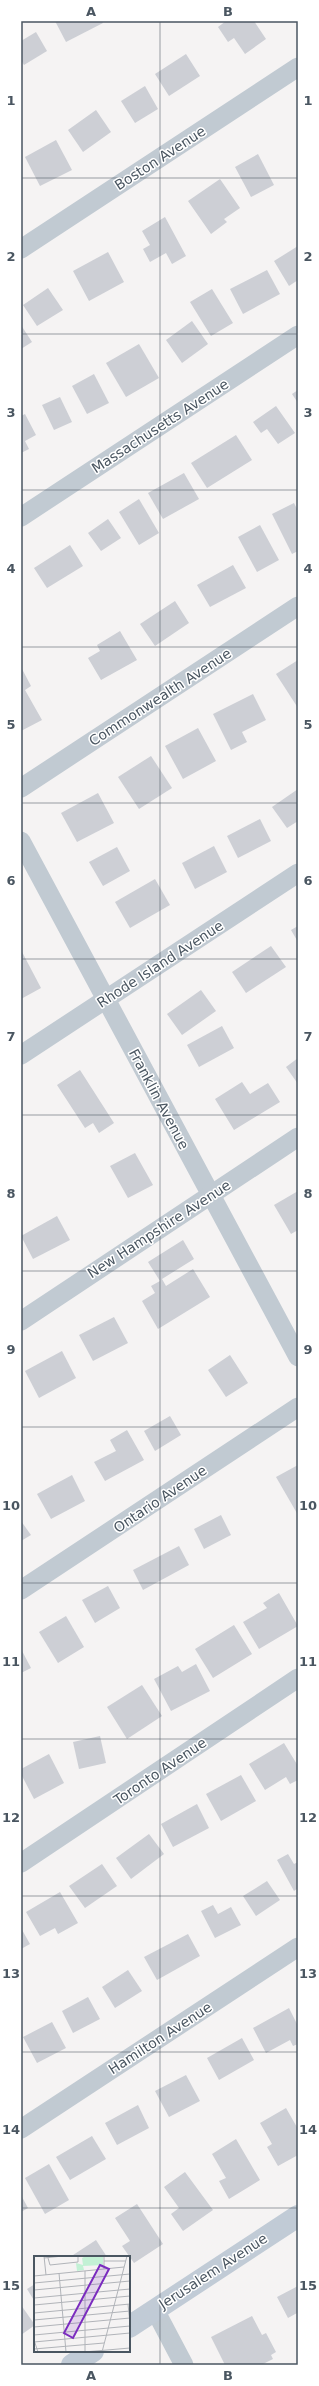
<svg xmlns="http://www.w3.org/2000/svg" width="319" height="2386" viewBox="0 0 319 2386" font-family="'DejaVu Sans',sans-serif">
  <rect width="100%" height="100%" fill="#f5f3f3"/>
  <g fill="#cdcfd5">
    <polygon points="55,21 102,21 103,23 66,42"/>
    <polygon points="226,21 254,21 266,39 245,54 234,38 228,42 218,27"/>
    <polygon points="36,32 47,51 24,65 21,60 21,41"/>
    <polygon points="186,54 200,76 169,96 155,74"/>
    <polygon points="145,86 158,109 135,123 121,101"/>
    <polygon points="96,110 111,132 83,152 68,130"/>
    <polygon points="56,140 72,170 40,186 25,157"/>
    <polygon points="258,154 274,185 251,197 235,167"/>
    <polygon points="220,179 240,208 224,219 227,222 211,234 188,201"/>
    <polygon points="165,217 186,256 172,264 166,253 150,262 143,249 150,245 142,231"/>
    <polygon points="298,246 298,280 289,286 274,261"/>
    <polygon points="108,252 124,282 89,301 73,271"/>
    <polygon points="267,270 280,294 243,314 230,289"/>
    <polygon points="48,288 63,310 37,326 23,305"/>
    <polygon points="212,289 233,323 211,336 190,302"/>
    <polygon points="192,321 208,344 182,363 166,340"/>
    <polygon points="21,325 32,342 21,349"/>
    <polygon points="139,344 159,378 126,397 106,363"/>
    <polygon points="94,374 109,403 87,414 72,386"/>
    <polygon points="298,390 298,403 292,394"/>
    <polygon points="60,397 72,422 54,430 42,405"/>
    <polygon points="276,406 295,433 278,444 267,429 261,433 253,422"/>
    <polygon points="25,414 36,435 25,441 29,449 21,453 21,416"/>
    <polygon points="236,435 252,460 207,488 191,463"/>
    <polygon points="184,473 199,499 163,519 148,493"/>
    <polygon points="139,499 159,533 139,545 119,512"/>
    <polygon points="294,503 298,511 298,551 292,554 272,514"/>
    <polygon points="108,519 121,538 101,551 88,533"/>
    <polygon points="260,525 279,560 257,572 238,537"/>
    <polygon points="70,545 83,566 47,588 34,568"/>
    <polygon points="233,565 246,588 210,607 197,585"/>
    <polygon points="175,601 189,623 155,646 140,624"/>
    <polygon points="120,631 137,660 101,680 88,658 100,651 97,645"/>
    <polygon points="298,660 298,708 276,674"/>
    <polygon points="21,667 31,686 25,690 42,720 21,731"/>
    <polygon points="253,694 266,720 242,732 247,742 231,750 213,714"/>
    <polygon points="198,728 216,761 183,779 165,746"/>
    <polygon points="151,756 172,788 139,809 118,777"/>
    <polygon points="298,789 298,821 287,828 272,807"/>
    <polygon points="98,793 114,823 77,842 61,813"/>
    <polygon points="260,819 271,841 238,858 227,836"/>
    <polygon points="214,846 227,872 195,889 182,863"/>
    <polygon points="117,847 130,871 103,886 89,862"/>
    <polygon points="155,879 170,905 130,928 115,902"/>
    <polygon points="298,926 298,942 291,930"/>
    <polygon points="271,946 286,967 246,993 232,972"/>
    <polygon points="21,950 41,988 21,999"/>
    <polygon points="201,990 216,1011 182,1035 167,1014"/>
    <polygon points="222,1026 234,1048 199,1067 187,1045"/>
    <polygon points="298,1058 298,1084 286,1067"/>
    <polygon points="80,1070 114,1123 99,1133 93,1123 85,1128 57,1085"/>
    <polygon points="242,1082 250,1094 268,1083 280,1102 234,1130 215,1099"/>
    <polygon points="135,1153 153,1185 128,1198 110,1166"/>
    <polygon points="298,1191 298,1230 291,1234 274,1205"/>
    <polygon points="57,1216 70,1240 33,1259 21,1236"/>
    <polygon points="183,1240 194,1259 162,1279 166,1286 193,1269 210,1297 158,1329 142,1301 155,1293 151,1286 160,1281 148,1262"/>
    <polygon points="114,1317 128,1343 93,1361 79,1335"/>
    <polygon points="62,1351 76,1378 39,1398 25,1371"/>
    <polygon points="230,1355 248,1383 226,1397 208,1370"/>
    <polygon points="170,1416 181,1435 155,1451 144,1431"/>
    <polygon points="127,1430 144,1460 105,1481 94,1462 116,1451 110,1440"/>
    <polygon points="298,1465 298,1515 276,1477"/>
    <polygon points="72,1475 85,1501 51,1519 37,1494"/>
    <polygon points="221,1515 231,1535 204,1549 194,1529"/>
    <polygon points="21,1521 31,1535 21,1541"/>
    <polygon points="179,1546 189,1565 143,1590 133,1570"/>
    <polygon points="108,1586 120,1608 95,1623 82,1600"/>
    <polygon points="279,1593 298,1626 259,1649 243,1622 267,1608 263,1603"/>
    <polygon points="66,1616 84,1647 58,1663 39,1632"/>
    <polygon points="234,1625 252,1654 213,1678 195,1649"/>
    <polygon points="21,1649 31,1668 21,1673"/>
    <polygon points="196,1664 210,1691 171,1711 154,1679 178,1666 182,1672"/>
    <polygon points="142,1685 162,1716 127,1739 107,1707"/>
    <polygon points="100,1736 106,1763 79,1769 73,1742"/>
    <polygon points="284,1743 298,1766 298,1780 290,1784 286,1777 265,1790 249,1764"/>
    <polygon points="49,1754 64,1783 34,1799 21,1774 21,1769"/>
    <polygon points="241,1775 256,1801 221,1821 206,1794"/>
    <polygon points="197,1804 209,1828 173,1847 161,1824"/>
    <polygon points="149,1834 164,1854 131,1879 116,1858"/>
    <polygon points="288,1854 294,1864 298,1862 298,1888 294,1891 277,1860"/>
    <polygon points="102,1864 117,1886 85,1908 69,1886"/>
    <polygon points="267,1881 280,1900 256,1916 243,1896"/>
    <polygon points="60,1892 78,1923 58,1934 55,1928 40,1936 26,1912"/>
    <polygon points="213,1905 218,1914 231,1907 241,1925 215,1938 201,1911"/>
    <polygon points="21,1928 30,1944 21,1949"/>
    <polygon points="188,1934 200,1956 157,1980 144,1957"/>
    <polygon points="128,1970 142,1991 115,2008 102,1987"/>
    <polygon points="88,1997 100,2019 73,2033 62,2011"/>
    <polygon points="289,2008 298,2026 298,2044 293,2046 290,2040 266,2053 253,2028"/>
    <polygon points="52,2022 66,2048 37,2063 23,2037"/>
    <polygon points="242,2038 254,2060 219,2080 207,2058"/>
    <polygon points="186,2075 200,2101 169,2117 155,2091"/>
    <polygon points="138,2105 149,2128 117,2145 105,2123"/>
    <polygon points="286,2108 298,2129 298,2155 278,2166 267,2147 272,2144 260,2123"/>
    <polygon points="92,2136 106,2159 70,2180 56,2157"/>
    <polygon points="236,2139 260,2180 229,2199 219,2181 226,2178 212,2154"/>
    <polygon points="49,2164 69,2200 45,2214 25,2178"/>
    <polygon points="185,2172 213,2210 183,2231 171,2214 179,2208 164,2187"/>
    <polygon points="21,2195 28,2208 21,2212"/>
    <polygon points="137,2204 163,2244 134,2263 122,2246 130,2241 115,2218"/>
    <polygon points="96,2240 107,2257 70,2257"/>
    <polygon points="35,2284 35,2302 27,2289"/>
    <polygon points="298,2286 298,2315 297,2313 288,2318 277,2297"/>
    <polygon points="21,2305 35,2325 21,2335"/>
    <polygon points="252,2316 262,2335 266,2333 276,2352 271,2355 273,2359 261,2365 225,2365 211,2337"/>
  </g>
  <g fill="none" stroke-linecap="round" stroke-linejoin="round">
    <g stroke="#c1cad2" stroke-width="19">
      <polyline points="21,249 298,67"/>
      <polyline points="21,517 298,335"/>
      <polyline points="21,788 298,606"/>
      <polyline points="21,841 298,1357"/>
      <polyline points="21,1055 298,873"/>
      <polyline points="21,1321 298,1137"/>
      <polyline points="21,1590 298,1407"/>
      <polyline points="21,1863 298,1678"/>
      <polyline points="21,2129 298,1947"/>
      <polyline points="155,2310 184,2365"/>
    </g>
    <g stroke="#c1cbd6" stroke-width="22">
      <polyline points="129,2327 298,2216"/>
      <polyline points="72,2365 93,2351"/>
    </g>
  </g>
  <path fill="none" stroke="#4a5661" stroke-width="1" stroke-opacity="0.55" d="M160 21V2365M21 178H298M21 334H298M21 490H298M21 647H298M21 803H298M21 959H298M21 1115H298M21 1271H298M21 1427H298M21 1583H298M21 1739H298M21 1896H298M21 2052H298M21 2208H298"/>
  <g text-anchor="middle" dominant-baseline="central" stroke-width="3" stroke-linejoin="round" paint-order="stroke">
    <g font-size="14" fill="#4a5661" stroke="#fff">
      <text transform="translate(160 158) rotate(-33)">Boston Avenue</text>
      <text transform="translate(160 426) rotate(-33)">Massachusetts Avenue</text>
      <text transform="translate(160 697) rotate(-33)">Commonwealth Avenue</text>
      <text transform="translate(160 964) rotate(-33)">Rhode Island Avenue</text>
      <text transform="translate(159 1099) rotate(62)">Franklin Avenue</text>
      <text transform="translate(159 1229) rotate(-33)">New Hampshire Avenue</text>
      <text transform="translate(160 1499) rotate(-34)">Ontario Avenue</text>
      <text transform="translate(160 1771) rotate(-34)">Toronto Avenue</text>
      <text transform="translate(160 2038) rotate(-33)">Hamilton Avenue</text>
      <text transform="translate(213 2271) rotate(-33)">Jerusalem Avenue</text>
    </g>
  </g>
  <g transform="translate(34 2256)">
    <rect width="96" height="96" fill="#f5f3f3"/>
    <path d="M50 1H69V9L49 10 50 14 43 15 42 7 49 9 48 2Z" fill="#c3f1d5"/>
    <path fill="none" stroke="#b1b4b9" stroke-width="1" d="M10 0 12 19M70 0V13M10 2 29 0M14 2 16 9 44 6V0M70 5H92M51 15V96M25 17 32 96M0 20 90 11M0 27 96 18M0 34 96 25M0 42 96 33M94 48 96 68M0 49 96 40M0 57 96 48M0 64 96 55M0 71 96 62M0 79 96 70M0 84 4 96M0 86 96 77M0 93 70 87M50 96 96 92M68 96 93 0"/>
    <path fill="#7b2cbf" fill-opacity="0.15" stroke="#7b2cbf" stroke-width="2" d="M66 9 75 13 39 82 30 77Z"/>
    <rect width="96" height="96" fill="none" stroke="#4a5661" stroke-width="2"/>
  </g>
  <rect width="319" height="2386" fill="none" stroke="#ffffff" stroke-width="44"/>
  <rect x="22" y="22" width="275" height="2342" fill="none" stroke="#4a5661" stroke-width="1.5"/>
  <g font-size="13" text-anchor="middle" font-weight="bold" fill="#4a5661">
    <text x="91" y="16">A</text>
    <text x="228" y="16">B</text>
    <text x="11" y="105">1</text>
    <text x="308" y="105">1</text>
    <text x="11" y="261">2</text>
    <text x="308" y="261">2</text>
    <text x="11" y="417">3</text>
    <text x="308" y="417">3</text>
    <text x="11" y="573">4</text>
    <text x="308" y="573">4</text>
    <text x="11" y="729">5</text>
    <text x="308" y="729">5</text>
    <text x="11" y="885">6</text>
    <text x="308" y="885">6</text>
    <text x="11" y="1041">7</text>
    <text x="308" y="1041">7</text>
    <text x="11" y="1198">8</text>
    <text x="308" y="1198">8</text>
    <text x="11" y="1354">9</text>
    <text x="308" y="1354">9</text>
    <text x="11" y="1510">10</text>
    <text x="308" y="1510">10</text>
    <text x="11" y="1666">11</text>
    <text x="308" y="1666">11</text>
    <text x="11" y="1822">12</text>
    <text x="308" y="1822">12</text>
    <text x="11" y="1978">13</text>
    <text x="308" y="1978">13</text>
    <text x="11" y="2134">14</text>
    <text x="308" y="2134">14</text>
    <text x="11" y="2290">15</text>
    <text x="308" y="2290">15</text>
    <text x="91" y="2380">A</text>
    <text x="228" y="2380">B</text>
  </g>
</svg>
